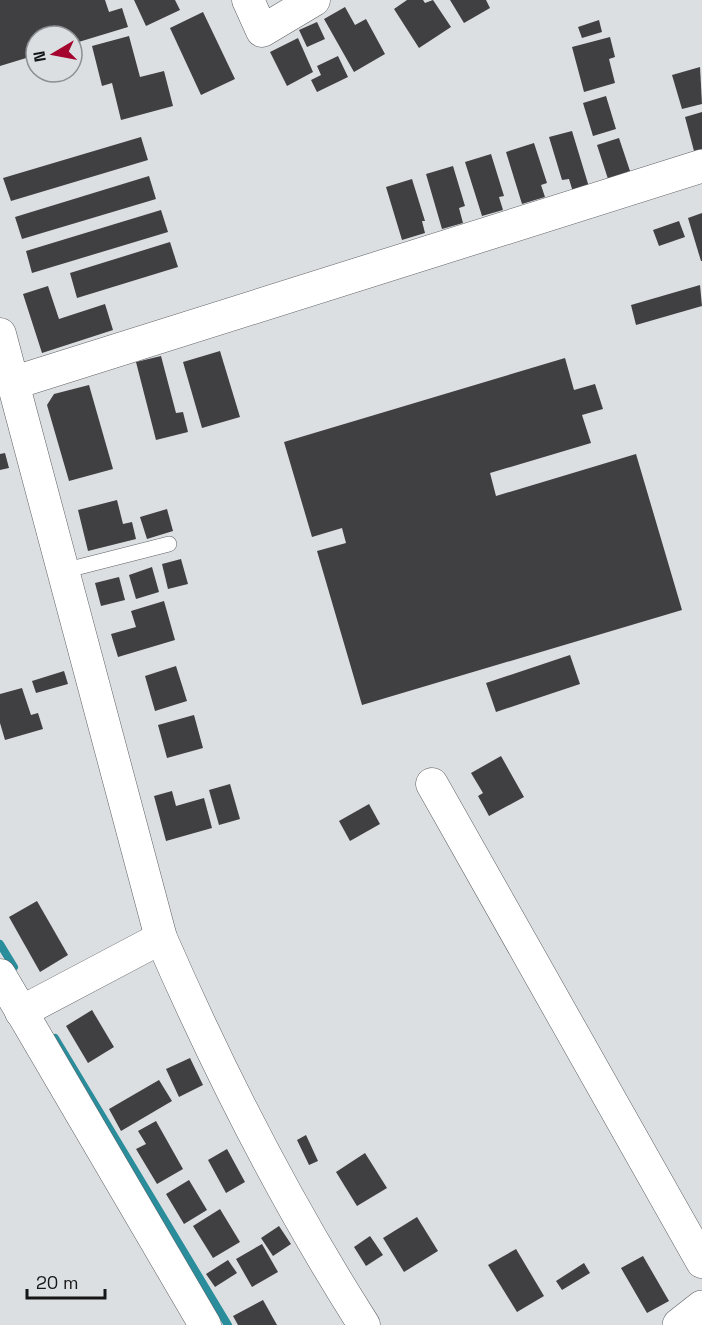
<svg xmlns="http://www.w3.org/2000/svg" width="702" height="1325" viewBox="0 0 702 1325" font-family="'Space Grotesk',sans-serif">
  <rect width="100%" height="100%" fill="#dcdfe2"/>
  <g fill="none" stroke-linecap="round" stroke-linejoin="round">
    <g stroke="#298d9b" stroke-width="8">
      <polyline points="0,944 14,967"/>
      <polyline points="55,1038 228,1325"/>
    </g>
  </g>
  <g fill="#403f42">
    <polygon points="0,0 105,0 109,12 122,8 128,27 72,44 72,36 36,36 36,55 0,66"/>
    <polygon points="134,0 175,0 180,10 146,26"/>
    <polygon points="407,0 423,0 425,3 433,0 451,27 419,48 394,9"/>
    <polygon points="450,0 486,0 490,8 464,23"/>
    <polygon points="345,7 355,25 366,19 385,54 354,72 324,19"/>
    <polygon points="203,12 235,79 201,95 170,28"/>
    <polygon points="599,20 602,32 582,38 578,27"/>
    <polygon points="317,22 325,39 307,47 299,30"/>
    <polygon points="129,36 140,77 164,71 173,106 121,120 112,83 102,86 92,46"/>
    <polygon points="610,37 615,57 609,59 615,83 584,92 572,47"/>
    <polygon points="298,38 313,72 287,86 270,52"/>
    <polygon points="338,56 348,77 317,92 311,80 321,75 317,66"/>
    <polygon points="700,67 702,104 682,109 672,75"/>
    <polygon points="606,96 616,129 593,136 583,103"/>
    <polygon points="702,112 702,149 694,151 685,117"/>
    <polygon points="572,131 589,187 573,192 569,179 562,180 549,137"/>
    <polygon points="141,137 148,160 11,201 3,178"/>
    <polygon points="619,138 630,171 608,179 597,145"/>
    <polygon points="534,143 547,183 541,185 545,197 522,204 506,152"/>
    <polygon points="491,154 504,196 499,197 503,210 482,216 465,162"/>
    <polygon points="453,166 465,206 459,208 463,223 442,229 426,174"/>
    <polygon points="149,176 156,199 22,239 15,217"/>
    <polygon points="412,179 425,221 422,221 425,233 402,240 386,187"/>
    <polygon points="161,210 168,232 32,273 26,251"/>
    <polygon points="702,213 702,261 701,261 688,218"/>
    <polygon points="679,221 685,237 659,246 653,230"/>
    <polygon points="170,242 178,267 77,298 70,273"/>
    <polygon points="700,285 702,306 636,325 631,305"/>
    <polygon points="48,286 59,319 105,304 113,330 42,353 23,294"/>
    <polygon points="220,351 240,417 202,428 183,362"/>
    <polygon points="161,356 176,413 183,412 188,432 156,440 136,362"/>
    <polygon points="565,358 574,390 595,384 603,409 582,415 591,443 490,473 496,496 636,454 682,610 362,705 317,551 346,543 342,528 312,537 284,442"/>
    <polygon points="89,385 113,469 69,481 47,405 54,394"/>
    <polygon points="5,453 9,468 0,470 0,454"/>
    <polygon points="117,500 123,524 132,522 136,539 88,551 78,510"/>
    <polygon points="167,509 173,531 147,539 140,517"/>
    <polygon points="181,559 188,584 168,589 162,564"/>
    <polygon points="152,567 159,592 136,599 129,575"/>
    <polygon points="119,577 125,600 101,606 95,583"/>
    <polygon points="164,601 175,640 118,657 111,634 136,627 131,611"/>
    <polygon points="570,655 580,684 496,712 486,683"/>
    <polygon points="176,666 187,701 155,711 145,676"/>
    <polygon points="64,671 68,684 36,693 32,681"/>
    <polygon points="22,688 31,715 38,713 43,729 5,740 0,723 0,694"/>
    <polygon points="194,715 203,748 167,758 158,725"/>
    <polygon points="501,756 524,797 489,816 478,796 483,793 471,773"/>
    <polygon points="230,784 240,819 219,825 209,790"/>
    <polygon points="172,791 176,806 204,798 212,828 166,841 154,796"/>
    <polygon points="369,804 380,824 350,841 339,821"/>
    <polygon points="37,901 68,955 40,972 9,917"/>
    <polygon points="92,1010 114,1047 88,1063 66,1026"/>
    <polygon points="190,1058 203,1085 179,1097 166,1069"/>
    <polygon points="159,1080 172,1101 121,1131 109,1109"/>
    <polygon points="156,1121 183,1169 157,1184 136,1149 146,1144 138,1131"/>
    <polygon points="306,1135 318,1161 309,1165 297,1140"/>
    <polygon points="227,1149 245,1182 226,1193 208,1160"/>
    <polygon points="365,1153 387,1188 357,1206 336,1172"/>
    <polygon points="189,1180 207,1210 184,1224 166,1194"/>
    <polygon points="220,1209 240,1242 213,1258 193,1226"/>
    <polygon points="417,1217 438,1251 404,1272 383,1238"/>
    <polygon points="279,1226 291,1244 273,1256 261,1238"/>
    <polygon points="370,1236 383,1255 366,1266 354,1247"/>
    <polygon points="262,1244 278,1272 252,1287 236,1259"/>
    <polygon points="516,1249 544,1296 517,1312 488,1265"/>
    <polygon points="643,1256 669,1301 647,1313 621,1268"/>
    <polygon points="228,1260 237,1273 215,1287 206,1274"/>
    <polygon points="584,1263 590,1273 562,1290 556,1281"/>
    <polygon points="263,1300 277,1325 238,1325 233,1316"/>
  </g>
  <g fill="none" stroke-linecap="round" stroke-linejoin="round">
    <defs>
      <polyline id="service" points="63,571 169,544"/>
      <g id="minor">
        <polyline points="248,0 262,31 314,0"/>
        <path d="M0 334 161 938C219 1071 286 1203 364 1325"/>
        <polyline points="432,784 702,1262"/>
        <polyline points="0,975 205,1325"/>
        <polyline points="21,1012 161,938"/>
      </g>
      <g id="tertiary">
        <polyline points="13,383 702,166"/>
        <polyline points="679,1325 702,1307"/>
      </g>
    </defs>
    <use href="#service" stroke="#5f6164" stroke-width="16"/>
    <use href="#minor" stroke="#5f6164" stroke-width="33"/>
    <use href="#tertiary" stroke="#5f6164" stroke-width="34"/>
    <use href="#service" stroke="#fff" stroke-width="15"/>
    <use href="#minor" stroke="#fff" stroke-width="32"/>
    <use href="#tertiary" stroke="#fff" stroke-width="33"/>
  </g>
  <g transform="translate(54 54) rotate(260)"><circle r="28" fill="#dcdfe2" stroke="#8c8f91" stroke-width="1.5"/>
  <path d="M0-4.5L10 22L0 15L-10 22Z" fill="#a3052e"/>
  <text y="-9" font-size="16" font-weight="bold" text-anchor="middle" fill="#151617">N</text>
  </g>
  <path d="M27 1289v9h78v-9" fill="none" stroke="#151617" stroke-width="3"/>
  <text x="36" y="1289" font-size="18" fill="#151617" stroke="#dcdfe2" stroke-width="4.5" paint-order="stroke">20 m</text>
</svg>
